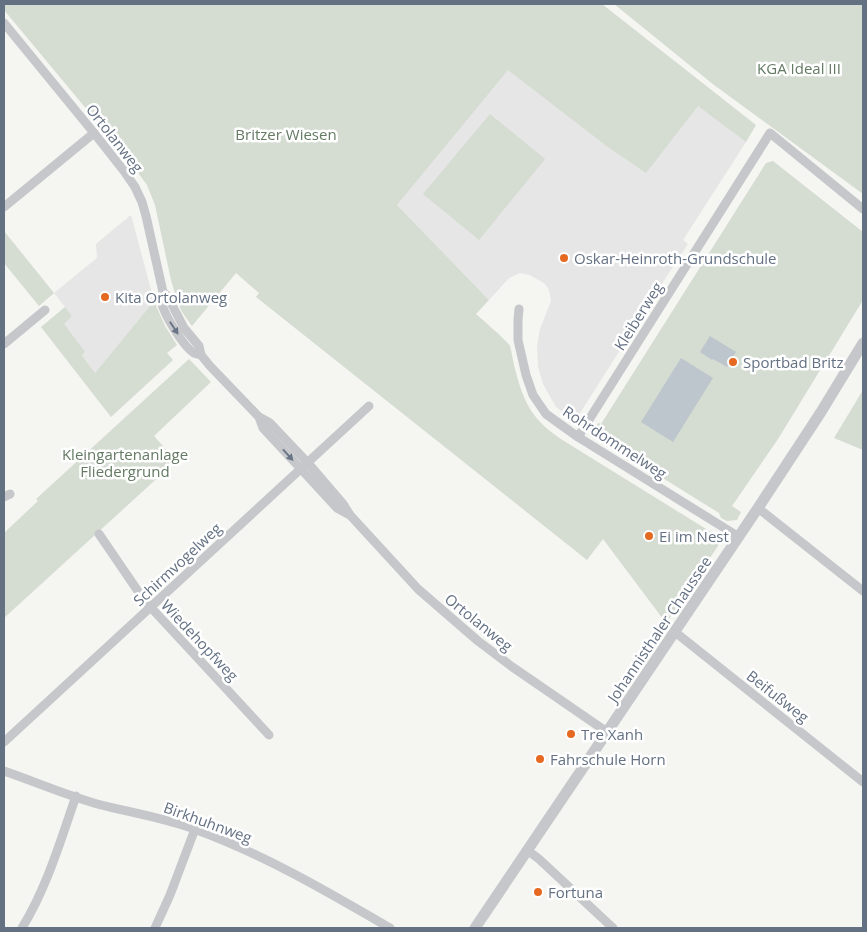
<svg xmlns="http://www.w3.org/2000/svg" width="867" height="932" viewBox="0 0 867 932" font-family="'Open Sans',sans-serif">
  <rect width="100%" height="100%" fill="#f5f5f1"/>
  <g fill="#e5e6e5">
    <polygon points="508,69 605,145 698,105 746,142 683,240 688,244 642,314 643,316 633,331 632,331 575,421 556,407 543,384 538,367 537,346 540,329 551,301 550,294 548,288 544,283 530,275 520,273 509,278 489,300 397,205"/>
    <polygon points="131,215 154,301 95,373 82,354 84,352 63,324 72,316 54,293 97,258 96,244"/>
  </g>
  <g fill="#d5dcd2">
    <path d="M4 4H602L756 125 746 142 698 106 646 173 605 145 508 70 397 205 489 300 476 314C483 320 507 341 510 346 512 353 513 362 515 369 524 404 533 421 564 441L719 537 720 543 666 623 603 539 587 560 256 297 259 293 236 273 192 326 182 312 177 300 171 280 155 205 147 185 128 159 4 10Z"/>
    <polygon points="614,4 863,4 863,194 714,85"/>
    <polygon points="490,114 545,159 479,240 423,194"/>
    <polygon points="773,161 863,232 863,300 778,439 732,506 741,512 737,520 727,521 721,518 719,513 592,434 598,423 601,424 766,163"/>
    <polygon points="4,231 54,293 39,306 4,263"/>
    <polygon points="154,301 165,326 177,345 167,353 173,360 111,417 41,327 65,307 72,316 64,324 85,352 82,355 95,373"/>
    <polygon points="189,359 211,382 154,436 176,461 4,618 4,533 38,501 36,499"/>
    <polygon points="863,390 863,450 834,438"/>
  </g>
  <g fill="#bec6cd">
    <polygon points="710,336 736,352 727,367 713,359 712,360 700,352"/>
    <polygon points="681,358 713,378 673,442 641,422"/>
  </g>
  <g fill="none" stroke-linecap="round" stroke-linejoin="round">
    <g stroke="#c5c7cb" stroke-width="9">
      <path d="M4 23 94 133 124 171 135 187 142 202 146 216 163 292C163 292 161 299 161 299 162 312 183 346 194 353 196 354 199 354 201 355"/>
      <polyline points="4,207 94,133"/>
      <polyline points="163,292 168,297 184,328 199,346 201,355 210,366 259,417 270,423 308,463 343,504 350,515 418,589 478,641 511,666 607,732"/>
      <polyline points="519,309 518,320 518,340 526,375 533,395 546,414 578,437 739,537"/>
      <polyline points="4,344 45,310"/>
      <polyline points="259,417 263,428 301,469 337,508 348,514"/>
      <polyline points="578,437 770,133 863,209"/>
      <polyline points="4,497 10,494"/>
      <polyline points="758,508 863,591"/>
      <polyline points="99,534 144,600 269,735"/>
      <polyline points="675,632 863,782"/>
      <polyline points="4,742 369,406"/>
      <path d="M4 771C36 782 68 796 101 805 133 813 165 818 197 830 265 855 328 892 390 928"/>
      <polyline points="527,850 539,859 613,928"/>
      <path d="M22 928C47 887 60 842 76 796"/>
      <polyline points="155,928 170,895 195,829"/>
    </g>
    <polyline stroke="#c5c7cb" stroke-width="11" points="475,928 758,508 821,412 863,343"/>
  </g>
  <defs><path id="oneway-solid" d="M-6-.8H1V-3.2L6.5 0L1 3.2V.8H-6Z" transform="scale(1.25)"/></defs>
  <g fill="#697587">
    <use href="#oneway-solid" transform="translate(174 328) rotate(57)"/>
    <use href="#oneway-solid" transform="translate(288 455) rotate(48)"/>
  </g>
  <g fill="#e56921" stroke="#fff" stroke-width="2">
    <circle cx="564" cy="258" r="5"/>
    <circle cx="105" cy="297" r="5"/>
    <circle cx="733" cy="362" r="5"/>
    <circle cx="649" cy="536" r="5"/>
    <circle cx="571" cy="734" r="5"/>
    <circle cx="540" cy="759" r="5"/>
    <circle cx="538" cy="892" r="5"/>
  </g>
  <g text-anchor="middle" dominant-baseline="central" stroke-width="5" stroke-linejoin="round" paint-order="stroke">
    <g font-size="15" fill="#647a63" stroke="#fff">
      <text x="799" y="68">KGA Ideal III</text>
      <text x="286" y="134">Britzer Wiesen</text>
      <text x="125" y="454">Kleingartenanlage<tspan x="125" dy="17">Fliedergrund</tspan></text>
    </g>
    <g font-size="15" fill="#647183" stroke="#fff">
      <text transform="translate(115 138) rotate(52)">Ortolanweg</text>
      <text transform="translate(638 316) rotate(-58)">Kleiberweg</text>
      <text transform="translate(615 442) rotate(33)">Rohrdommelweg</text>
      <text transform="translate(177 564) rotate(-43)">Schirmvogelweg</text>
      <text transform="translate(479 622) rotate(39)">Ortolanweg</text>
      <text transform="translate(659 629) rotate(-56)">Johannisthaler Chaussee</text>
      <text transform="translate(200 640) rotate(47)">Wiedehopfweg</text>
      <text transform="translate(778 696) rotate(38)">Beifußweg</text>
      <text transform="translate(208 822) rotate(20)">Birkhuhnweg</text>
    </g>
    <g font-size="15" fill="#647183" stroke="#fff" text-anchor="start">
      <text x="574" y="258">Oskar-Heinroth-Grundschule</text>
      <text x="115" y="297">Kita Ortolanweg</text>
      <text x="743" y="362">Sportbad Britz</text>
      <text x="659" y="536">Ei im Nest</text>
      <text x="581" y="734">Tre Xanh</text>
      <text x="550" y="759">Fahrschule Horn</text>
      <text x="548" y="892">Fortuna</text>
    </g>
  </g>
  <rect width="867" height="932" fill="none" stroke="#647183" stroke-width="10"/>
</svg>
